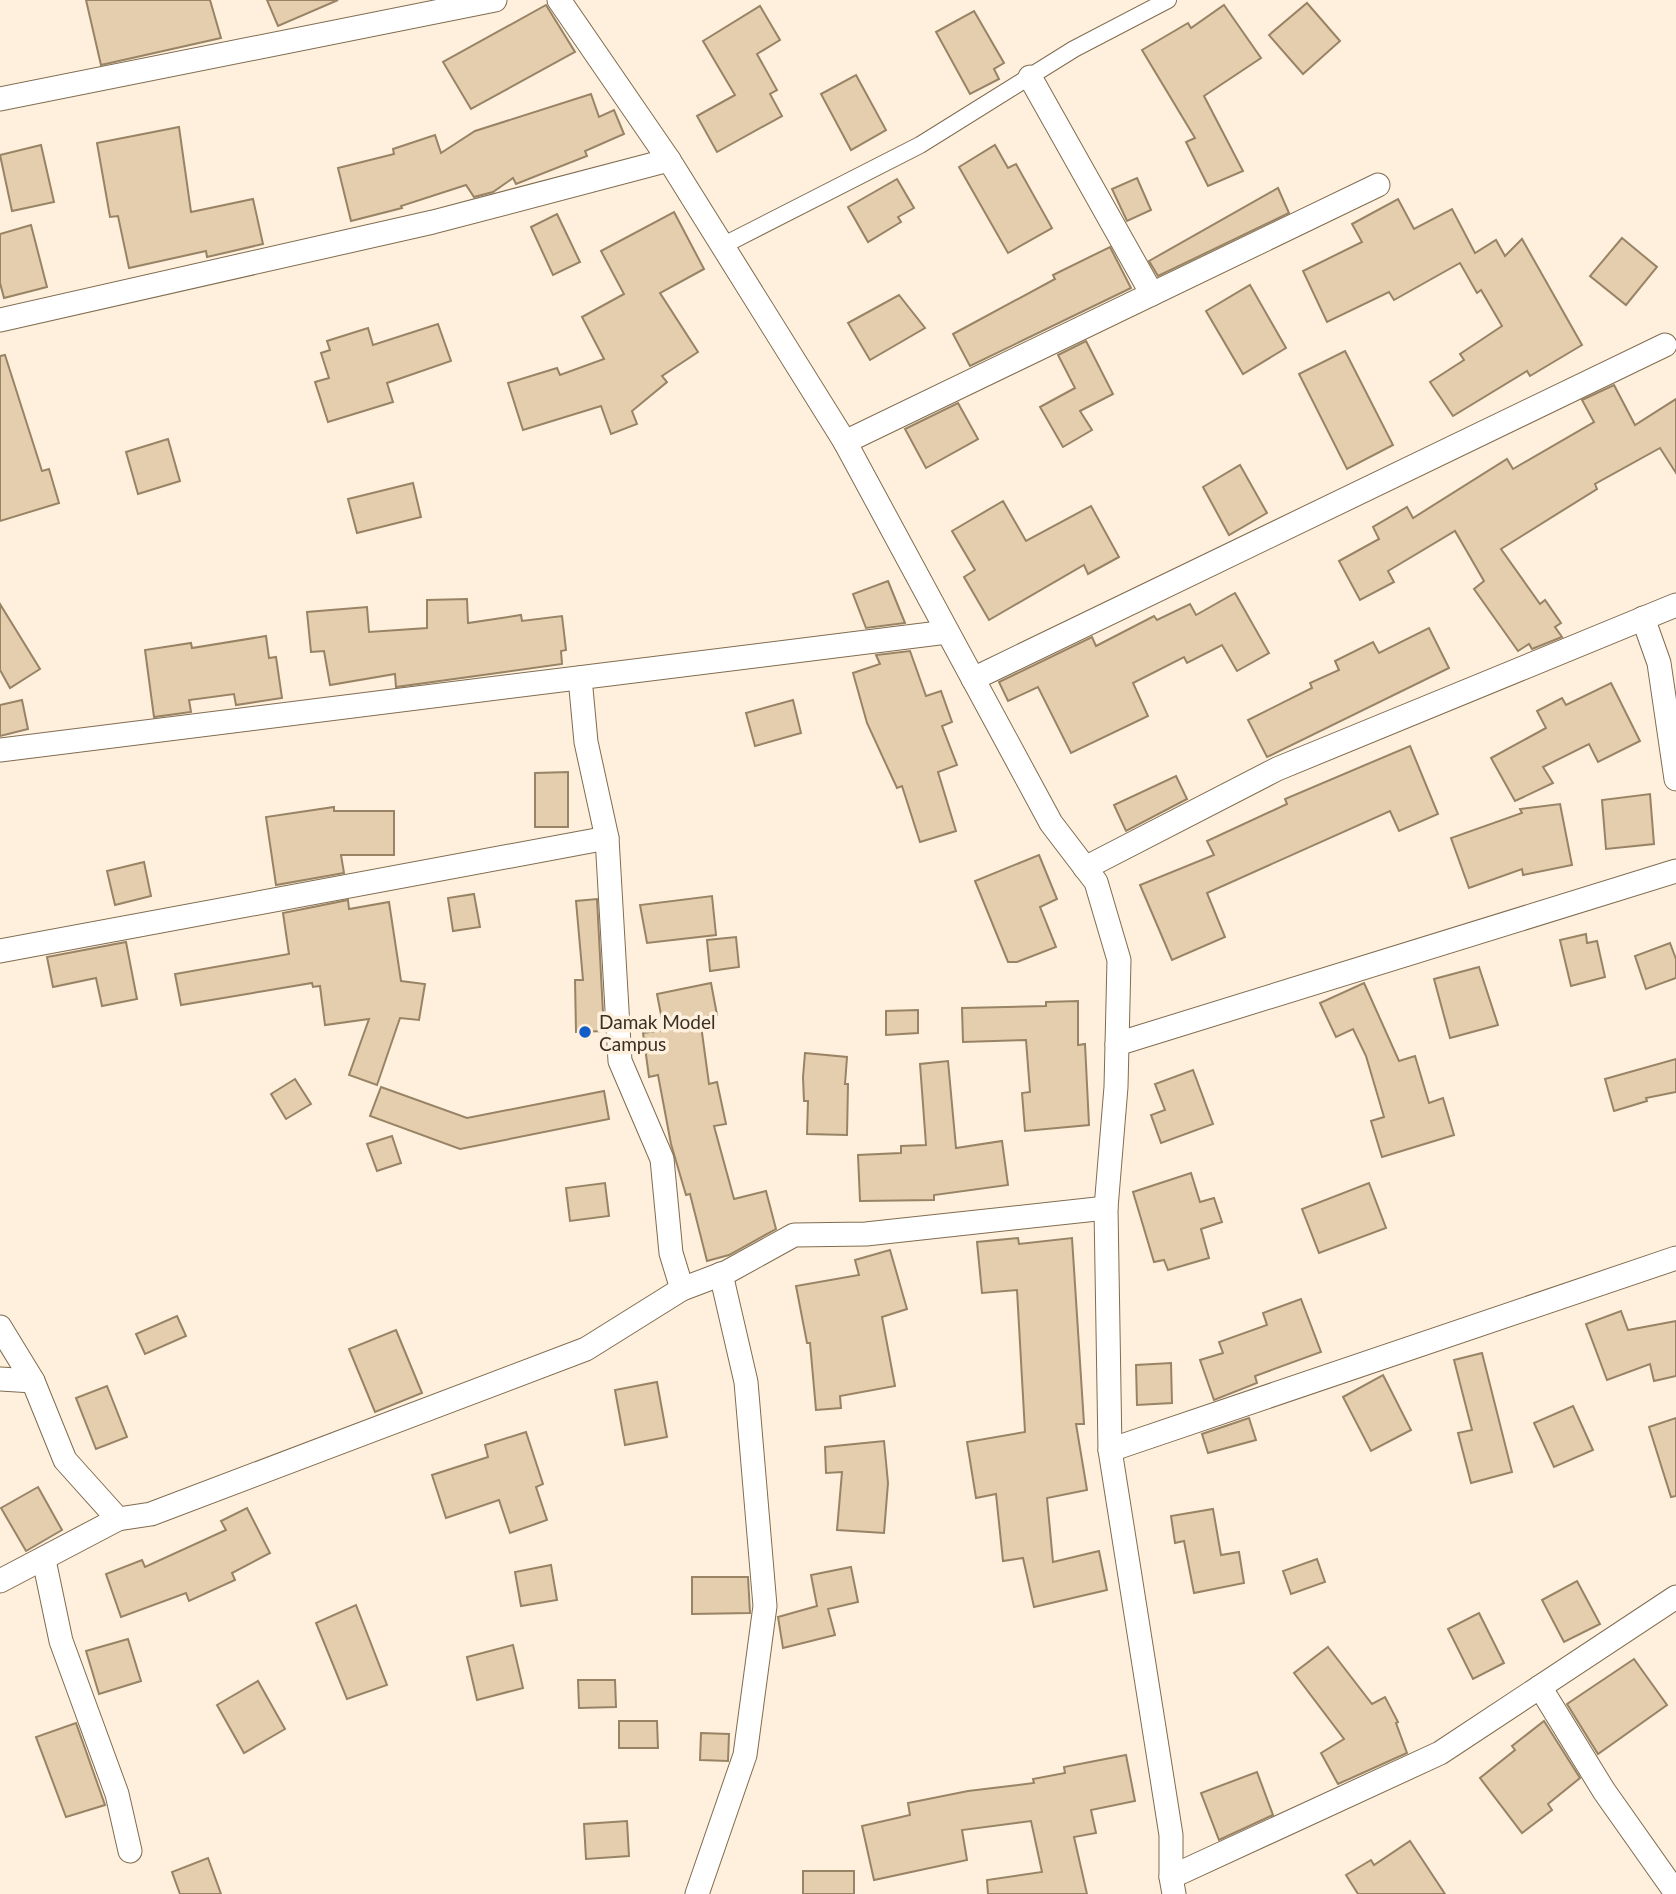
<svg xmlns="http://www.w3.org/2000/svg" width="1676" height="1894" viewBox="0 0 1676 1894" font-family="Lato,sans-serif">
  <rect width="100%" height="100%" fill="#fef0dd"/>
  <g fill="#e5ceae" stroke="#988365" stroke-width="2">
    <polygon points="86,0 210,0 221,38 101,65"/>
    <polygon points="267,0 338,0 278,26"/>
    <polygon points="1307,3 1340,41 1303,74 1269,35"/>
    <polygon points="546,5 575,52 471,109 443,62"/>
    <polygon points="1224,5 1261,58 1204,96 1243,171 1208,186 1186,142 1195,138 1142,50 1188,23 1191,28"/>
    <polygon points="760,6 780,40 757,54 777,90 770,94 782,116 717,152 697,116 735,95 703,41"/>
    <polygon points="974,11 1004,63 994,69 999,79 970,94 936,32"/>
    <polygon points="856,75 886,130 851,150 821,94"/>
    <polygon points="591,94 599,117 614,110 624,134 585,151 587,156 516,184 513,178 493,192 474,197 466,185 401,206 402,208 351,221 338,168 394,154 393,149 435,135 441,153 475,131"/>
    <polygon points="179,127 191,212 253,199 263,244 207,257 206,251 129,268 118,216 110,217 97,143"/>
    <polygon points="41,145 54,202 12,211 0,155"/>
    <polygon points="995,145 1008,168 1016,164 1052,228 1008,253 959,167"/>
    <polygon points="1137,178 1151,210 1127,221 1112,189"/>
    <polygon points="897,179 914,208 898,217 901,222 868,242 848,207"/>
    <polygon points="1278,188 1289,213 1158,276 1149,261"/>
    <polygon points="1398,199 1414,229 1452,209 1475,253 1496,240 1505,256 1522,239 1582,345 1530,376 1527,371 1453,416 1430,382 1464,360 1460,354 1502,326 1481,290 1477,293 1460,263 1394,300 1389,292 1327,322 1303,271 1362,242 1352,224"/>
    <polygon points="674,212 704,269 660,293 698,352 662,376 667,382 632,411 637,424 611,434 601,406 523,430 508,383 557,368 560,375 604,359 582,317 624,294 601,251"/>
    <polygon points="557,214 580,262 553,275 531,227"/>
    <polygon points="31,225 47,287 4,298 0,283 0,234"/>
    <polygon points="1622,238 1657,267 1626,305 1590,276"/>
    <polygon points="1110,247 1131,288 970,366 953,334 1055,279 1053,275"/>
    <polygon points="1250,285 1286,348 1243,374 1206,311"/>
    <polygon points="899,295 925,328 870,360 848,323"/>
    <polygon points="438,324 451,361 387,383 393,402 328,422 315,382 329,378 321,353 330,350 327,341 368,328 373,345"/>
    <polygon points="1086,341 1113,394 1080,411 1092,430 1063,447 1040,407 1075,388 1058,355"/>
    <polygon points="1345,351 1393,445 1347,469 1299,374"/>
    <polygon points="5,355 42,471 49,469 59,503 0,521 0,356"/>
    <polygon points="1614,385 1635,425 1676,399 1676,473 1660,448 1595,484 1597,489 1501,549 1540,604 1545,600 1561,623 1555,627 1562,637 1532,649 1529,644 1518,651 1474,589 1484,581 1455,531 1388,571 1394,582 1360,600 1339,561 1379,539 1373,527 1407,507 1413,518 1507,459 1513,469 1594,422 1582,400"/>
    <polygon points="958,403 978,439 926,468 905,429"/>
    <polygon points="168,439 180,481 138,494 126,452"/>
    <polygon points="1240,465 1267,513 1229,535 1203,487"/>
    <polygon points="413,483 421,517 357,533 348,499"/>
    <polygon points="1003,501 1026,541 1091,506 1119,557 1088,574 1084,565 989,620 964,577 975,570 952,531"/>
    <polygon points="888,581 905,623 866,628 853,594"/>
    <polygon points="1235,593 1269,653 1237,671 1222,645 1187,663 1184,657 1133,683 1148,716 1071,753 1038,687 1008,701 999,682 1092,637 1096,646 1154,616 1157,620 1190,604 1196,615"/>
    <polygon points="467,599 468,623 521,615 522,621 562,616 566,650 561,651 562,664 396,687 395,674 330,685 324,651 311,652 307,612 367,607 369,632 427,628 427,600"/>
    <polygon points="0,604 40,669 10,688 0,670"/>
    <polygon points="1429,628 1449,668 1267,757 1248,720 1312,688 1310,683 1339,670 1335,661 1373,642 1379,653"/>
    <polygon points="266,636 269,658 276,657 282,698 236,705 234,694 189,700 191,712 154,717 145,650 191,643 192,648"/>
    <polygon points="910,651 926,696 941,691 952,722 942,726 957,765 938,772 956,831 920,842 902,786 897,788 867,723 853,673 880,664 876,655"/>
    <polygon points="1611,683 1640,741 1598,762 1589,744 1543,767 1553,783 1515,801 1491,758 1546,728 1537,711 1562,698 1566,705"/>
    <polygon points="22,700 28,729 0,736 0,705"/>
    <polygon points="793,700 801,733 755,746 746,713"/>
    <polygon points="1410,746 1438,814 1399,831 1390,811 1207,893 1225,937 1172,960 1140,885 1214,855 1207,841 1287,804 1285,799"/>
    <polygon points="568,772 568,827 535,827 535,773"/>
    <polygon points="1176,776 1187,799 1126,831 1114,805"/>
    <polygon points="1650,794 1654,844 1606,849 1602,800"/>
    <polygon points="1560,804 1572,865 1523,875 1522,869 1469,888 1451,838 1522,813 1520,809"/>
    <polygon points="334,807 334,811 394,811 394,855 341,855 344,873 276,885 266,817"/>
    <polygon points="1039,855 1057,899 1040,907 1056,947 1017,962 1008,962 975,881"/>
    <polygon points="144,862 151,896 115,905 107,871"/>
    <polygon points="474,894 480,927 453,931 448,898"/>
    <polygon points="712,896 716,935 647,943 640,905"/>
    <polygon points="597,899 604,1031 576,1032 575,980 583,980 576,901"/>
    <polygon points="348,900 349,909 389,902 401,981 425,984 419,1020 400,1018 377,1085 349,1075 369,1019 325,1025 320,986 313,987 312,983 181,1005 175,974 289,954 283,913"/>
    <polygon points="1586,934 1587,943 1597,941 1605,977 1571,986 1560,940"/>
    <polygon points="736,937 739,967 710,971 707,940"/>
    <polygon points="126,942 137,999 102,1006 96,978 53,987 47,957"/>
    <polygon points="1670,943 1676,959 1676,978 1646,989 1635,956"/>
    <polygon points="1479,967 1498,1025 1450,1038 1434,979"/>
    <polygon points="711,983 717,1015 700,1018 709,1084 717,1082 726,1124 714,1126 734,1199 766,1191 776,1229 729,1255 707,1261 690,1194 686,1195 671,1144 658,1075 649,1077 643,1033 664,1030 657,994"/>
    <polygon points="1364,983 1399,1061 1415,1056 1429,1103 1443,1098 1454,1135 1382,1157 1371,1121 1384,1117 1366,1056 1353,1029 1336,1037 1320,1003"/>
    <polygon points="1078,1001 1078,1045 1085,1044 1089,1125 1025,1131 1022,1093 1030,1092 1026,1040 963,1042 962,1008 1046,1006 1046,1002"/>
    <polygon points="918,1010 918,1033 886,1035 886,1011"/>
    <polygon points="805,1053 847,1057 845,1084 848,1084 847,1135 807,1134 808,1101 804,1101 803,1077"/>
    <polygon points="1676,1059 1676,1092 1646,1098 1647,1101 1614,1111 1605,1079"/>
    <polygon points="948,1061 956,1148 1002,1141 1008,1185 934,1195 934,1200 860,1201 858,1155 901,1153 901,1146 926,1145 920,1064"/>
    <polygon points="1193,1070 1213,1124 1161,1143 1151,1115 1165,1110 1155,1084"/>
    <polygon points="295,1079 311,1104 286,1119 271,1094"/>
    <polygon points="381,1087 467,1118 604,1091 609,1119 460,1149 370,1116"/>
    <polygon points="392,1136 401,1163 377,1171 367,1144"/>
    <polygon points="1191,1173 1200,1202 1214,1198 1222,1222 1201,1229 1209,1258 1168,1270 1164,1260 1154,1262 1133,1192"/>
    <polygon points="605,1183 609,1216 570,1221 566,1188"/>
    <polygon points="1369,1183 1386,1228 1319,1253 1302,1209"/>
    <polygon points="1018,1238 1019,1244 1072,1238 1084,1424 1076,1424 1087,1490 1047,1498 1053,1562 1099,1551 1107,1590 1034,1607 1023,1558 1003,1561 996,1494 976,1498 967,1442 1025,1432 1017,1290 982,1293 977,1242"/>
    <polygon points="890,1250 907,1309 882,1317 895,1386 840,1396 841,1408 816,1410 810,1343 807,1343 796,1286 859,1275 855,1260"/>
    <polygon points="1301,1299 1321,1352 1255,1376 1257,1383 1214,1400 1200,1360 1223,1353 1219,1342 1267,1325 1263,1313"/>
    <polygon points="1621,1311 1628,1330 1676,1321 1676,1376 1654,1381 1650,1364 1607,1380 1586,1324"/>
    <polygon points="177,1316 186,1336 145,1354 136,1334"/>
    <polygon points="396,1330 422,1393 375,1412 349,1349"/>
    <polygon points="1482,1353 1512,1472 1471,1483 1458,1433 1472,1430 1454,1360"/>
    <polygon points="1171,1363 1172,1403 1137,1405 1136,1365"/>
    <polygon points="1383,1375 1411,1430 1371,1451 1343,1397"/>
    <polygon points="657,1382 667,1437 625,1445 615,1390"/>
    <polygon points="107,1386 127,1437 96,1449 76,1398"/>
    <polygon points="1573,1406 1593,1450 1554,1467 1534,1423"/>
    <polygon points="1249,1418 1256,1440 1208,1453 1202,1434"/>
    <polygon points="1676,1418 1676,1496 1671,1497 1649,1427"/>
    <polygon points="526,1432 543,1484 536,1487 547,1520 510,1533 499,1500 446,1518 432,1475 488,1457 485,1445"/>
    <polygon points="884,1441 888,1483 884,1533 837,1530 842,1472 826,1473 825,1447"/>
    <polygon points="38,1487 62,1530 26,1551 1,1508"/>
    <polygon points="247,1508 270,1553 232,1573 235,1580 189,1601 186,1593 121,1617 106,1574 142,1560 145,1567 226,1530 221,1521"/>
    <polygon points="1213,1509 1221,1555 1239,1552 1244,1583 1194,1593 1184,1541 1175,1543 1171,1516"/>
    <polygon points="1317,1559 1325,1582 1291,1594 1283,1571"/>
    <polygon points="551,1565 557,1600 521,1606 515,1572"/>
    <polygon points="851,1567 858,1602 828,1609 835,1635 783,1648 778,1617 817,1606 811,1575"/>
    <polygon points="692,1577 748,1577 750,1613 692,1614"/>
    <polygon points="1577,1581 1600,1624 1564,1642 1542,1600"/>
    <polygon points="356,1605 387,1685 347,1699 316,1623"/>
    <polygon points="1479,1613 1504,1663 1473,1679 1448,1629"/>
    <polygon points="128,1639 141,1681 99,1694 86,1651"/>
    <polygon points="513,1645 523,1688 477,1700 467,1657"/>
    <polygon points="1328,1647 1372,1704 1385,1697 1398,1722 1396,1723 1407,1753 1338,1784 1321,1753 1344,1739 1294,1673"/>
    <polygon points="1634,1659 1667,1705 1598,1754 1567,1704"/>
    <polygon points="578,1680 615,1680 616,1707 579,1708"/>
    <polygon points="258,1681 285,1729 244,1753 217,1705"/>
    <polygon points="619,1721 657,1721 658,1748 619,1748"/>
    <polygon points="1544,1721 1580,1778 1548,1804 1552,1810 1522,1833 1480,1778 1515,1750 1512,1746"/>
    <polygon points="76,1723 105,1805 66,1817 36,1737"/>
    <polygon points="701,1733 729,1734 728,1761 700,1760"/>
    <polygon points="1126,1755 1135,1801 1091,1810 1096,1833 1074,1837 1087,1894 988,1894 987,1880 1042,1872 1031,1821 962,1830 967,1860 874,1880 862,1826 910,1815 908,1803 968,1791 1034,1783 1033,1779 1065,1773 1064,1767"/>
    <polygon points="1257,1772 1273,1815 1219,1840 1201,1793"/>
    <polygon points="627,1821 629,1856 586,1859 584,1824"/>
    <polygon points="1410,1841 1445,1894 1358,1894 1346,1875 1371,1860 1374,1865"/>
    <polygon points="208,1858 221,1894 180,1894 172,1872"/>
    <rect x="803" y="1871" width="51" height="23"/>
  </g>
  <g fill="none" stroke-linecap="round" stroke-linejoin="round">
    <defs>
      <polyline id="pedestrian" points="722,246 920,145 1074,49 1168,0"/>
      <g id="minor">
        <polyline points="559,0 669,160 845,442 1051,823 1096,882 1119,960 1116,1087 1106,1208 1110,1450 1171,1835 1171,1877 1174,1894"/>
        <polyline points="1030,77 1152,294"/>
        <polyline points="0,99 495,0"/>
        <polyline points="0,320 433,222 669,160"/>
        <polyline points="845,442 1378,185"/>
        <polyline points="1643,618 1659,663 1676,779"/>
        <polyline points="580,678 586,742 607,838 620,1061 662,1159 671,1253 682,1289"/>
        <polyline points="973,679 1665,345"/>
        <polyline points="0,750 947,632"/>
        <polyline points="1085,868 1277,769 1676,605"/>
        <polyline points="0,951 607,838"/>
        <polyline points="1117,1044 1676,871"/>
        <polyline points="0,1327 33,1381 65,1460 118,1519"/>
        <polyline points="0,1379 33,1381"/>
        <polyline points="1110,1450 1676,1258"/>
        <polyline points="44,1560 61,1641 117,1794 130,1851"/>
        <polyline points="0,1581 118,1519 151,1514 586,1349 682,1289 727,1272 794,1235 866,1234 1106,1208"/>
        <polyline points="1540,1687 1604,1791 1676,1893"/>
        <polyline points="1171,1877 1440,1753 1676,1597"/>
        <polyline points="697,1894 745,1755 765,1606 746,1382 721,1274"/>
      </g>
    </defs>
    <use href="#pedestrian" stroke="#806c4f" stroke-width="18"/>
    <use href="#minor" stroke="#806c4f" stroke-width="25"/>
    <use href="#pedestrian" stroke="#fff" stroke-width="16"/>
    <use href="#minor" stroke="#fff" stroke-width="23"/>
  </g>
  <circle fill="#115cc6" stroke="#fef0dd" stroke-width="2.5" cx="585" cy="1032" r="7"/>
  <g text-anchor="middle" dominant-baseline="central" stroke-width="7" stroke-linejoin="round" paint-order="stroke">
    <g font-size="19" fill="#393023" stroke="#fef0dd" text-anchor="start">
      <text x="599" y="1021">Damak Model<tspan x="599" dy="22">Campus</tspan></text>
    </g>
  </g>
</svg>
